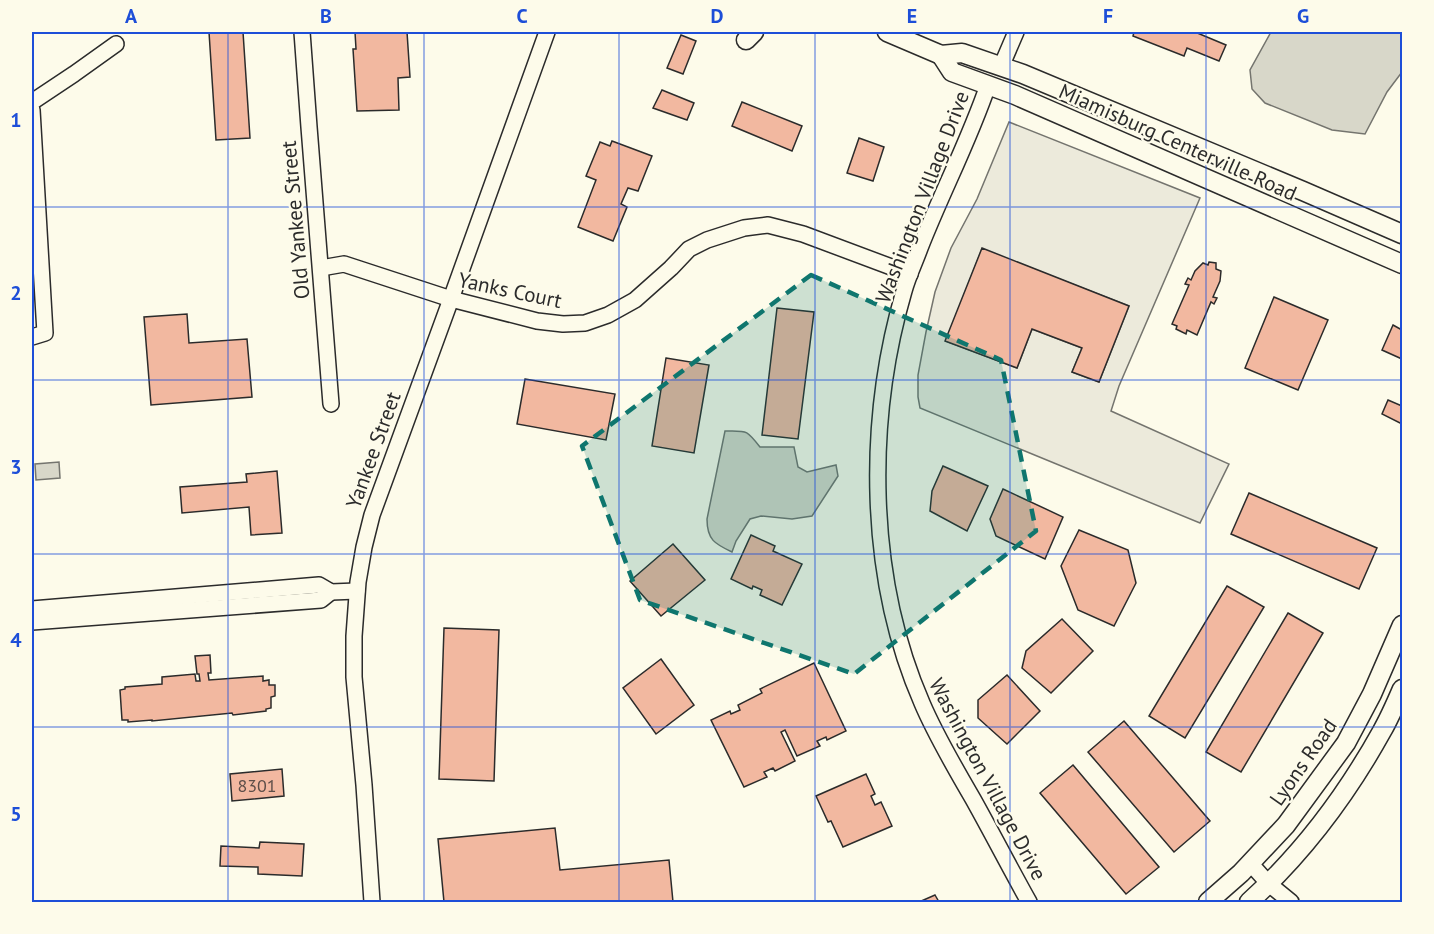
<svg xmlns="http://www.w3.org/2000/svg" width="1434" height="934" viewBox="0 0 1434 934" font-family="'PT Sans',sans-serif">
  <rect width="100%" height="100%" fill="#fdfbea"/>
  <path fill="#eceadb" stroke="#74746e" stroke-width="1.5" fill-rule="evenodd" d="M1009 122 1200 198 1119 386 1111 411 1229 464 1200 523 920 408 918 397V375L926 332 935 292 951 248 977 199ZM982 249 1129 306 1099 382 1072 372 1082 348 1032 329 1017 368 946 341Z"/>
  <g fill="#d8d7c9" stroke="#74746e" stroke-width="1.5">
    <polygon points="1271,32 1402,32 1402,72 1387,92 1365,134 1332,130 1265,103 1252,89 1250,70"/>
    <path d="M725 431C747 431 746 429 760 447H794L798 467 807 472 836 465 838 476 812 516 792 519 761 516 750 519 736 541 732 552C715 544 707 540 707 519Z"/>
    <polygon points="59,462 60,478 36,480 35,464"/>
  </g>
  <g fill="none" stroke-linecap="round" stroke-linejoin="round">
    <polyline stroke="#d8d7c9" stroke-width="4" points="32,902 33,902"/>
  </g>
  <g fill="#f2b8a0" stroke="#2b2b2b" stroke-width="1.5">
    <polygon points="209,32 243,32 250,138 216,140"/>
    <polygon points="355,32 407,32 410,77 398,78 399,110 357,111 353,49 356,49"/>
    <polygon points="1134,32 1195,32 1226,45 1219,61 1187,48 1184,56 1133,36"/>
    <polygon points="681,35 696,41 683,74 667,68"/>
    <polygon points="662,90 694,103 687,120 653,108"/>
    <polygon points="742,102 802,126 792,151 732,126"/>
    <polygon points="859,138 884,147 873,181 847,173"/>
    <polygon points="612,141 652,156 638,191 628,188 621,204 627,207 613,241 578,227 596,180 586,176 600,142 610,146"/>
    <polygon points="982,248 1129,306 1099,382 1072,372 1082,348 1032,329 1017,368 945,341"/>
    <polygon points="1209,262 1216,263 1216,269 1221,271 1220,281 1213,297 1217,298 1214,304 1211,302 1197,335 1187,330 1186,334 1176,329 1177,326 1172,324 1189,285 1185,284 1188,278 1191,280 1195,271 1203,263 1208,265"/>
    <polygon points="1274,297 1328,320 1298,390 1245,368"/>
    <polygon points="777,308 814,312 798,439 762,435"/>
    <polygon points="187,314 189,343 247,339 252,397 151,405 144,317"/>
    <polygon points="1393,325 1402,330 1402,359 1382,350"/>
    <polygon points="666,358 709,365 694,453 652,446"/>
    <polygon points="525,379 615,394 606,440 517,424"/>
    <polygon points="1388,400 1402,406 1402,424 1382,414"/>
    <polygon points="943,466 988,486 967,531 930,511 932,491"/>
    <polygon points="277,471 282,533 251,535 249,507 182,513 180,487 247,482 246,474"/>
    <polygon points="1003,489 1063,517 1045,559 996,536 990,519"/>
    <polygon points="1249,493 1377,548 1359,589 1231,534"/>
    <polygon points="1079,530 1128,550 1136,583 1114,626 1078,610 1061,566"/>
    <polygon points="751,535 775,546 773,551 802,564 782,605 760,595 762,590 753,586 752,589 731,579"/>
    <polygon points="673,544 705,580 661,616 630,581"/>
    <polygon points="1227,586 1264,607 1185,738 1149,716"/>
    <polygon points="1288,613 1323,633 1241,772 1206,752"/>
    <polygon points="1062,619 1093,651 1051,693 1022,668 1026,651"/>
    <polygon points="444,628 499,630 494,781 439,779"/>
    <polygon points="210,655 211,673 208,673 209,680 263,676 263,681 269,680 269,685 275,685 275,696 271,697 271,708 266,709 266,711 233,715 232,713 152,721 152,720 128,722 128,720 122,720 120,690 125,689 125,687 162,684 162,677 195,674 196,681 200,681 199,674 197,674 195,656"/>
    <polygon points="661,659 694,705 656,734 623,688"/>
    <polygon points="814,663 846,731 827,740 826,737 817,741 820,746 797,756 785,730 781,732 795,761 775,771 773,768 764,772 767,777 744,787 711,720 730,711 731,714 740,710 738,705 762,693 760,689"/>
    <polygon points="1007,675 1040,711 1007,744 978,718 978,700"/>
    <polygon points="1124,721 1210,821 1174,852 1088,752"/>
    <polygon points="1073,765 1159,867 1126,894 1040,793"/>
    <polygon points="282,769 284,796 232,801 230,774"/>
    <polygon points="866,774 875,794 871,796 875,805 881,802 892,826 843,847 831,821 828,822 816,796"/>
    <polygon points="555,828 560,870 669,860 673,902 444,902 438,839"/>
    <polygon points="260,842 304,844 302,876 258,874 258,867 220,866 221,846 259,848"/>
    <polygon points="935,895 939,902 919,902"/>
  </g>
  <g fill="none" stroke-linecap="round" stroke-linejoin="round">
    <defs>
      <g id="minor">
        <polyline points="302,32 309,127 331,404"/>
        <polyline points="1001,67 1016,32"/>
        <path d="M988 85C969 141 941 194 920 248 915 262 908 276 904 291 866 421 867 577 922 703 936 736 955 768 973 799 992 833 1010 868 1029 902"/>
        <polyline points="32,102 74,74 116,44"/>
        <polyline points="32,110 45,333 32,337"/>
        <polyline points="321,268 344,264 451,299 537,321 563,324 585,323 608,315 635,300 671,268 689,249 707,240 744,228 768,225 803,234 910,274"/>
        <polyline points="32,609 319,585 331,592 357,591"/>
        <polyline points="32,622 321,600 331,592"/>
        <polyline points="1250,863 1269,884 1291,902"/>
        <polyline points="372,902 364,785 354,677 354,636 358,582 364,547 372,515 451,299 547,32"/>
      </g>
      <g id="major">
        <polyline points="887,32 941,55 962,53 1023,74 1303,191 1402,234"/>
        <polyline points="746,40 754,32"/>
        <polyline points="941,55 952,72 1015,95 1402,264"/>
        <polyline points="1208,902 1241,873 1286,825 1346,743 1372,694 1402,625"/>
        <path d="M1249 902C1302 854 1347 794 1382 731 1390 717 1396 703 1402 689"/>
      </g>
    </defs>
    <use href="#minor" stroke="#2b2b2b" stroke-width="18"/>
    <use href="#major" stroke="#2b2b2b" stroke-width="21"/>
    <use href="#minor" stroke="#fdfbea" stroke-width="15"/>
    <use href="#major" stroke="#fdfbea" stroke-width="18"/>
  </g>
  <path fill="#0f766e" fill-opacity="0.2" stroke="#0f766e" stroke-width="4.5" stroke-dasharray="12 8" stroke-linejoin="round" d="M811 275 1001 360 1036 531 854 674 640 600 582 446Z"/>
  <path fill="none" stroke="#1d4ed8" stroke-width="1.5" stroke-opacity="0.55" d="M228 32V902M424 32V902M619 32V902M815 32V902M1010 32V902M1206 32V902M32 207H1402M32 380H1402M32 554H1402M32 727H1402"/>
  <g text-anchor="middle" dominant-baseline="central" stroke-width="4.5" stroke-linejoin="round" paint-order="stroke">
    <g font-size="18" fill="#5d4e48">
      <text x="257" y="785">8301</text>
    </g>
    <g font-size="21" fill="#2b2b2b" stroke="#fdfbea">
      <text transform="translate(1178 142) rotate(24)">Miamisburg Centerville Road</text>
      <text transform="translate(922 197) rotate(-69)">Washington Village Drive</text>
      <text transform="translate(295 220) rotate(-95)">Old Yankee Street</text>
      <text transform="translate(510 290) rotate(12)">Yanks Court</text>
      <text transform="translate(373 450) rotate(-70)">Yankee Street</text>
      <text transform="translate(1303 762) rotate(-55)">Lyons Road</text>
      <text transform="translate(988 779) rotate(62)">Washington Village Drive</text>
    </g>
  </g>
  <rect width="1434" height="934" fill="none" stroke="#fdfbea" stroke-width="66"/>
  <rect x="33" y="33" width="1368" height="868" fill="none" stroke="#1d4ed8" stroke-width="2"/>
  <g font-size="20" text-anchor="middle" font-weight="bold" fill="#1d4ed8">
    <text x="131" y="23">A</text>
    <text x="326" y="23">B</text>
    <text x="522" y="23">C</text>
    <text x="717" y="23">D</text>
    <text x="912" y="23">E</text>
    <text x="1108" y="23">F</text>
    <text x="1303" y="23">G</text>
    <text x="16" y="127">1</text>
    <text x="16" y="300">2</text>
    <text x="16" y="474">3</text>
    <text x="16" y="647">4</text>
    <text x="16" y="821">5</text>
  </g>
</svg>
